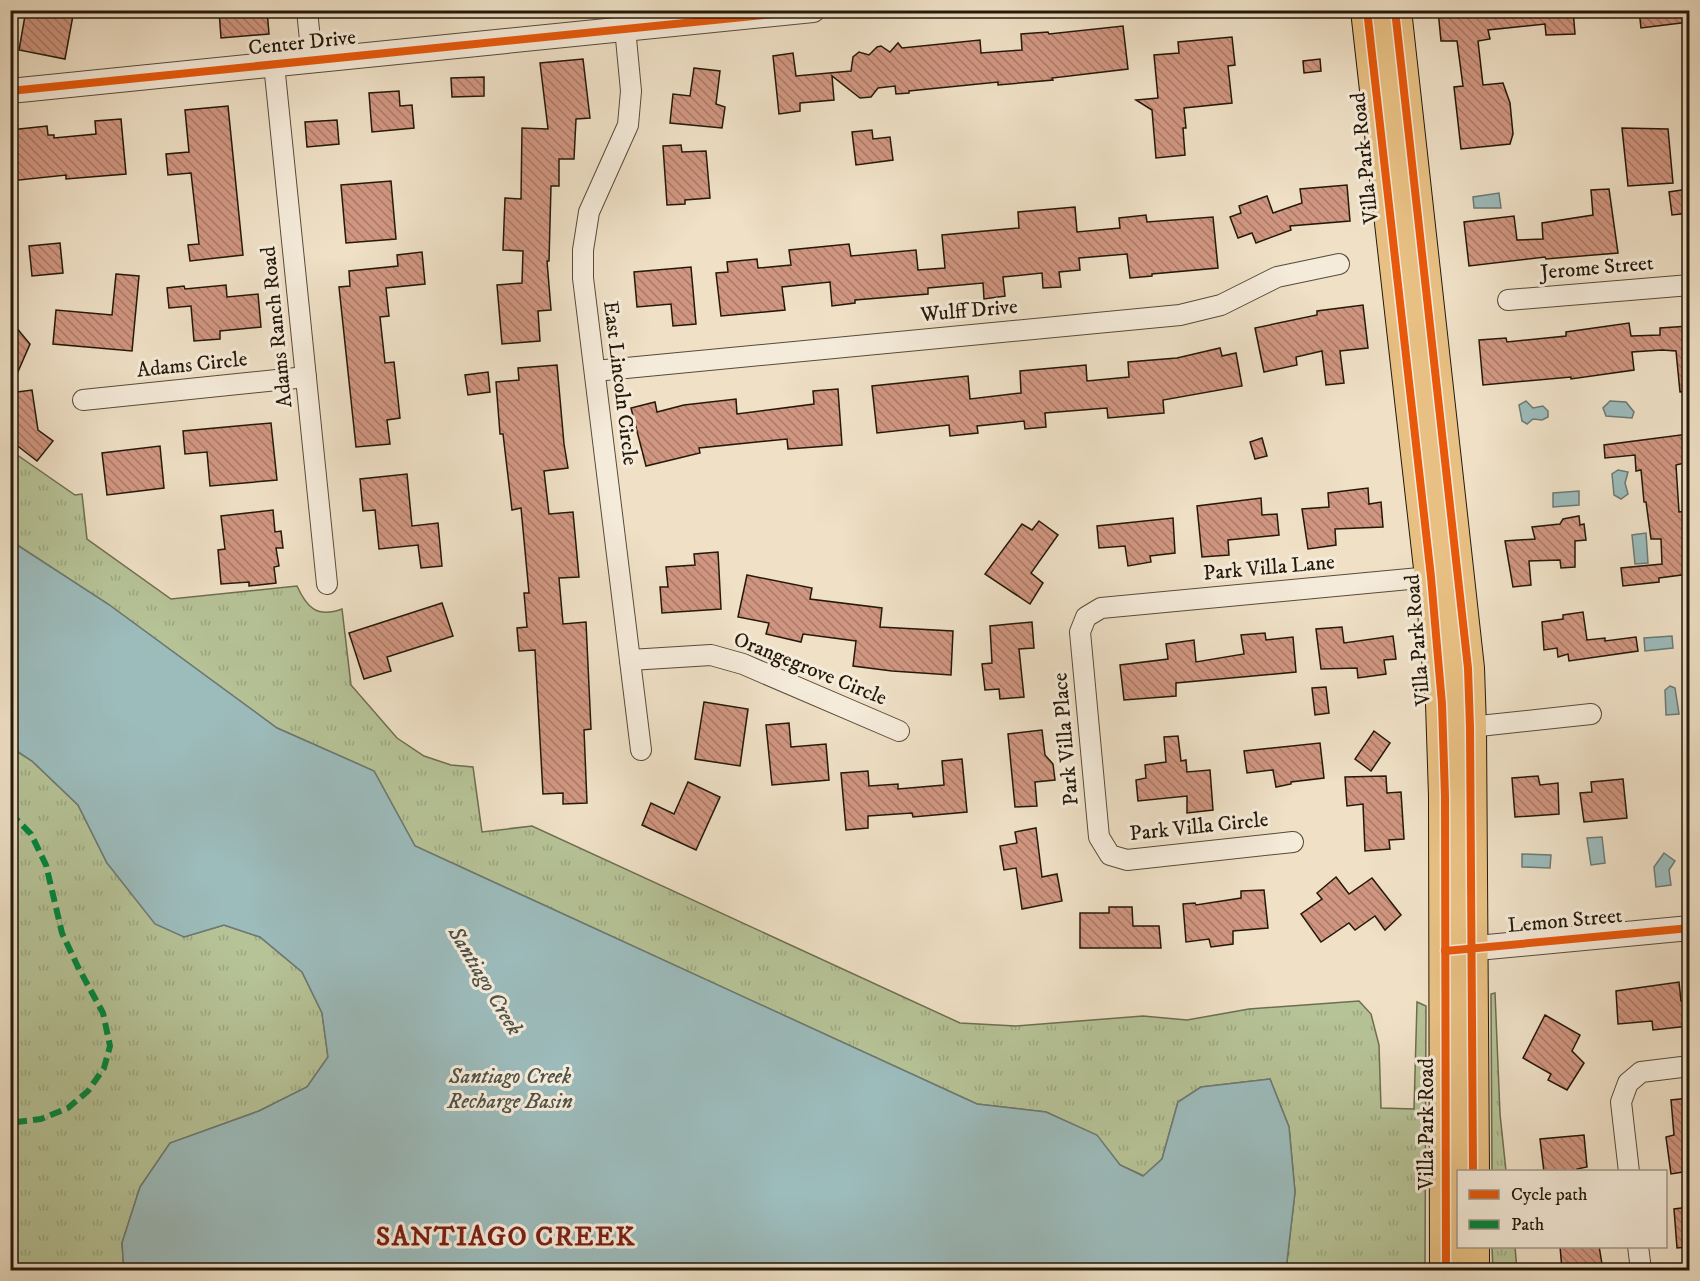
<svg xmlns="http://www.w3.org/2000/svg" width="1700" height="1281" viewBox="0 0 1700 1281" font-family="'IM FELL DW Pica',serif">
  <defs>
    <pattern id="grass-tufts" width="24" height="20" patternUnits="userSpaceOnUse" patternTransform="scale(1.5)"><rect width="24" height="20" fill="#b6c397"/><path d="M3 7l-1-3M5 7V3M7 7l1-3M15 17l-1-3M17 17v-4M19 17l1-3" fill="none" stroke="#9ca781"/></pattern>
    <pattern id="building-back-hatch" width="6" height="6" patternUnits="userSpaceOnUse" patternTransform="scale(1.5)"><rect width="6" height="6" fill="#d19681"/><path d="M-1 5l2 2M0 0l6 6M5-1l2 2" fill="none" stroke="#a97a68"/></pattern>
  </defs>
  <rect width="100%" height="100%" fill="#efe0c6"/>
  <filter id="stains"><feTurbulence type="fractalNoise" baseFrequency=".00333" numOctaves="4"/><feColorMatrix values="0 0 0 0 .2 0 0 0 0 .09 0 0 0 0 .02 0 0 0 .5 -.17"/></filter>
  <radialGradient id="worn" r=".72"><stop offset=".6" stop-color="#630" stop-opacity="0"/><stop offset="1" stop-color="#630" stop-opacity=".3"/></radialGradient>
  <g fill="url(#grass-tufts)" stroke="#6d6e50" stroke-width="1.5">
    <path d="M10 450 75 495 82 494 87 539 171 599 297 586C307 608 317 618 342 609L351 685 397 738 424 756 451 765 473 767 482 832 532 826 960 1023 1016 1026 1143 1016 1187 1020 1249 1009 1359 1001 1371 1014 1379 1045 1381 1108 1414 1109 1417 1002 1426 1006 1425 1270H1286L1295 1192 1289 1127 1270 1079 1201 1087 1178 1102 1162 1159 1144 1176 1120 1165 1096 1135 1046 1112 977 1104 415 846 374 771 277 728 108 604 11 541Z"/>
    <polygon points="10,747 32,761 78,805 107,863 184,937 224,925 260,937 302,972 322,1013 328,1057 307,1087 259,1111 170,1143 140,1187 122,1243 124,1270 11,1270"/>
    <polygon points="1495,993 1500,1114 1506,1171 1492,1171 1491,994"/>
    <polygon points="1492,1247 1515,1247 1517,1270 1493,1270"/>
  </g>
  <g fill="#9cbbbb" stroke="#6c7a74" stroke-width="1.5">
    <polygon points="1499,193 1501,208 1474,208 1473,197"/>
    <polygon points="1526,401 1533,408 1543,406 1548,411 1548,417 1542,420 1533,419 1527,424 1522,421 1519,405"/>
    <polygon points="1610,401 1626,402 1634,412 1632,418 1606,416 1603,408"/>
    <polygon points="1618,470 1628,472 1625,483 1628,494 1621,499 1614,495 1612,474"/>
    <polygon points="1579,491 1579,505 1553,507 1553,493"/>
    <polygon points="1646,533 1648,563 1635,564 1632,535"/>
    <polygon points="11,541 108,604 277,728 374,771 415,846 977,1104 1046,1112 1097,1135 1120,1165 1143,1176 1162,1159 1178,1102 1201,1087 1270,1079 1289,1127 1295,1192 1286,1270 124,1270 122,1243 140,1187 170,1143 259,1111 307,1087 328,1057 322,1013 302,972 260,937 224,925 184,937 155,924 107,863 78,805 32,761 11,747"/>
    <polygon points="1672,636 1673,648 1645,651 1644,638"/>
    <polygon points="1670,686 1675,688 1679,714 1666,715 1665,690"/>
    <polygon points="1602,837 1605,863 1591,865 1587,838"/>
    <polygon points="1664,853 1675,861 1669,870 1671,885 1656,887 1654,867"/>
    <polygon points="1522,854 1551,855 1550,868 1522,867"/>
  </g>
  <g fill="url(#building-back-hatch)" stroke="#241909" stroke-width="1.5">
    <polygon points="26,10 74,10 65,59 19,50"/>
    <polygon points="219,10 267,10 269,34 221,38"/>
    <polygon points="1438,10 1573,10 1575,34 1546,35 1545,24 1488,30 1490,39 1478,41 1483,85 1503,83 1510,103 1513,134 1510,144 1461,149 1454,87 1463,86 1457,41 1441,41"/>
    <polygon points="1639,10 1689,10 1689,22 1641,28"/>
    <polygon points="1123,26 1128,69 1052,78 1053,80 998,85 998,82 909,91 909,93 896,94 895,86 878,88 871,97 860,98 832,76 834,100 800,103 800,111 779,114 773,56 793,53 796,76 851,71 853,57 859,52 869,55 877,47 881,46 890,52 898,43 902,48 980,40 981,53 1022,50 1021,34 1048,32 1049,34"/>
    <polygon points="1232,37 1235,65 1228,66 1232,103 1184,108 1186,128 1183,128 1185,155 1156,158 1152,110 1136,100 1158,98 1154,55 1179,53 1178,42"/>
    <polygon points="583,59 590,118 576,119 574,159 559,159 559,186 551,186 549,261 547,261 551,310 538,311 540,341 502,344 497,285 522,283 523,251 503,250 505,198 521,199 522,128 548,129 540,63"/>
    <polygon points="1320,59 1321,71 1304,73 1303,61"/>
    <polygon points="694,68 720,71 716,104 725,107 722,128 670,123 673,94 690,96"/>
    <polygon points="484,77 484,96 452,97 451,78"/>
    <polygon points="399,91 400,106 412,105 414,128 372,132 369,93"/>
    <polygon points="228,106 243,255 190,261 188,245 199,244 191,173 168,175 166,154 189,152 185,110"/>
    <polygon points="121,119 126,174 66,179 66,175 10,181 10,130 47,126 48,135 54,135 54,138 96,134 95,121"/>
    <polygon points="337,120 339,144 307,147 305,122"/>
    <polygon points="1622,128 1668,129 1673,183 1628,186"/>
    <polygon points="872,130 873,139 890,137 893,160 856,165 852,132"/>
    <polygon points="681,145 682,152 706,151 710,198 685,200 685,204 667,205 663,146"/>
    <polygon points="391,181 396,239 346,243 341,185"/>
    <polygon points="1347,185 1350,221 1290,226 1291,230 1256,243 1252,233 1238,238 1230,217 1241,213 1239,206 1267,196 1273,213 1302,203 1300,189"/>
    <polygon points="1609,189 1618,253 1546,259 1545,257 1469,266 1464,222 1514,216 1517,240 1543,239 1542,223 1593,215 1591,190"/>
    <polygon points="1688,189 1689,213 1672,215 1669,192"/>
    <polygon points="1075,207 1077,232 1120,228 1119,218 1146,215 1147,222 1213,217 1218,268 1152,274 1152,276 1130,278 1127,254 1079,258 1080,270 1059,272 1061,287 1043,288 1042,273 1003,277 1005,296 984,299 983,283 928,288 928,294 855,300 855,303 832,306 830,282 782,287 785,310 721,316 716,273 728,272 727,262 757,259 758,268 791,265 789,250 849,244 851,256 916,250 918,270 945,268 942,235 1019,228 1018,212"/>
    <polygon points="60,243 63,273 32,276 29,246"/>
    <polygon points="422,252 425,284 386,288 389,316 380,317 385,363 394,362 400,418 387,420 390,444 356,447 339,287 350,286 349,271 398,266 397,255"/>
    <polygon points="691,267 696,324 673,326 671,304 637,307 634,272"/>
    <polygon points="116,274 139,276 132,351 53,344 56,310 112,315"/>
    <polygon points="226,285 227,297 258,294 261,327 220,331 220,339 194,341 191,306 169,308 167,288 184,286 185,289"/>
    <polygon points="1363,305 1368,348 1340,351 1344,383 1326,385 1322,351 1296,357 1297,365 1264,372 1255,328 1317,315 1317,311"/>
    <polygon points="1629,323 1631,336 1660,335 1660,328 1689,326 1689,391 1680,392 1676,351 1662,350 1632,352 1634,370 1571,379 1571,377 1483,385 1479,340 1506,338 1507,342 1566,336 1566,332"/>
    <polygon points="15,326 30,344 10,390 10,337"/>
    <polygon points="1220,348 1222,356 1236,353 1242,386 1163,400 1164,413 1108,418 1107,408 1045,413 1046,427 1025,429 1024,421 977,426 978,433 950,436 949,425 877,433 872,386 968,376 970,399 1021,393 1020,371 1086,365 1087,381 1129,377 1128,362 1177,358"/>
    <polygon points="557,365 564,444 568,468 544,471 549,514 573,512 579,577 559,578 563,624 586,622 591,729 584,730 587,803 563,804 563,793 543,794 535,650 519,651 517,628 527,627 524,593 529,593 521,508 512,510 503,434 500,434 496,382 519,380 518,368"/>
    <polygon points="488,372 490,392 468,395 465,375"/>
    <polygon points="838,389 842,445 788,449 787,439 699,448 700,453 646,466 631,408 655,402 657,412 684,405 736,399 737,414 814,404 813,391"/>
    <polygon points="32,390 38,430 53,441 37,461 10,440 10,393"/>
    <polygon points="271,423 277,480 210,486 207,452 185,454 183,431"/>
    <polygon points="1688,434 1689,462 1676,465 1679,512 1689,511 1689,574 1659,578 1659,582 1623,586 1621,568 1662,564 1661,539 1651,539 1646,502 1644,502 1641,470 1636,471 1635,455 1605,458 1604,445"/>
    <polygon points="1262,438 1267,456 1255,459 1250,442"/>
    <polygon points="160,446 164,488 107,495 102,453"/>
    <polygon points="407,474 412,526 438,523 442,566 421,568 418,545 379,549 375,510 363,511 360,479"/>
    <polygon points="1368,488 1369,504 1381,502 1383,527 1335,529 1336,545 1308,549 1302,509 1329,507 1328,493"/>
    <polygon points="1261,498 1262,515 1277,514 1279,535 1228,540 1229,555 1202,557 1197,506"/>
    <polygon points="273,510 275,532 281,531 283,548 276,548 279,566 274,567 276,583 249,586 249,582 221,584 218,550 225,549 221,516"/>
    <polygon points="1579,516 1580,525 1584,524 1586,540 1575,541 1575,567 1561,568 1560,560 1529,561 1531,585 1513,587 1505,541 1535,539 1532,527 1560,524 1563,519"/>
    <polygon points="1173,518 1175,553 1150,556 1151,562 1128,566 1125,546 1099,548 1097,526"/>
    <polygon points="1039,521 1058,535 1031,573 1043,583 1030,604 985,574 1022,524 1032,530"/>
    <polygon points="718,552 721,609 662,613 660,587 668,587 666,567 695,565 694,554"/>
    <polygon points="747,575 812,588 810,599 882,608 880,627 953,631 951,675 892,671 853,666 856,641 803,634 801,642 766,634 769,623 738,617"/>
    <polygon points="442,603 453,636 387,657 391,671 364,679 349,633"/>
    <polygon points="1583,612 1587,640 1605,638 1605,641 1636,637 1638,651 1569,661 1568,654 1558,657 1557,648 1544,650 1542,622 1563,619 1563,615"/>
    <polygon points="1032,622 1034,648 1019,649 1024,697 1000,699 999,689 985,690 982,664 992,663 990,626"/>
    <polygon points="1342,627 1344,643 1393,636 1396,659 1384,660 1386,674 1358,678 1357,668 1321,669 1316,629"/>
    <polygon points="1265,633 1266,640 1293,637 1296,672 1176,683 1176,696 1124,700 1120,665 1168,659 1166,644 1194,640 1196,662 1244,654 1241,635"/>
    <polygon points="1326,687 1329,713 1315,715 1312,688"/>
    <polygon points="704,702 748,709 740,766 695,759"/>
    <polygon points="789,723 791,747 826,744 829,780 772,785 766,725"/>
    <polygon points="1042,730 1045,755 1053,764 1055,780 1035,782 1037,806 1015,807 1008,734"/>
    <polygon points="1374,731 1390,743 1371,771 1355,759"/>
    <polygon points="1178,736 1181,761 1186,760 1187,772 1210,770 1213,810 1187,813 1187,796 1138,801 1136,780 1146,778 1145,765 1166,762 1164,737"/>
    <polygon points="1320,743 1324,778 1291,782 1291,784 1276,787 1273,770 1247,773 1244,751"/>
    <polygon points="962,759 967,812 913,817 912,813 868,816 868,828 846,830 841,773 868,771 869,786 898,784 898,789 944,785 942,761"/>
    <polygon points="1386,776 1387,793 1401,792 1404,839 1389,840 1390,849 1365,851 1363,804 1347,806 1345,777"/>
    <polygon points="1538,776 1540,785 1558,783 1559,814 1515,817 1512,778"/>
    <polygon points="1623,779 1627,818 1584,822 1580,793 1592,792 1591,782"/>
    <polygon points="688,782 720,797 696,850 642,825 651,803 674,814"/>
    <polygon points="1036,828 1042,877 1057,874 1062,901 1022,909 1016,868 1004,870 1000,846 1017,843 1015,832"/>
    <polygon points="1336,877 1349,894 1372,878 1401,915 1385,930 1375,916 1355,930 1349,923 1321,942 1301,914 1322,899 1317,893"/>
    <polygon points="1264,890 1268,928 1233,931 1233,944 1211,947 1209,939 1186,942 1183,904 1195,903 1196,905 1241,898 1241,891"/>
    <polygon points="1109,907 1132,907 1133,926 1159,926 1161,948 1080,948 1080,913 1109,913"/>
    <polygon points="1679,982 1681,1001 1689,1000 1689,1026 1653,1030 1652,1021 1618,1024 1616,991"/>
    <polygon points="1545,1015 1580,1035 1572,1051 1584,1063 1567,1090 1548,1080 1551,1074 1523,1058"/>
    <polygon points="1689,1098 1689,1171 1671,1174 1666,1137 1674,1135 1671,1100"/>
    <polygon points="1584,1135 1587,1167 1577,1169 1577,1172 1544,1172 1540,1139"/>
    <polygon points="1689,1207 1689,1247 1677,1248 1674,1209"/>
    <polygon points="1560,1246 1599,1246 1603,1270 1562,1270"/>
  </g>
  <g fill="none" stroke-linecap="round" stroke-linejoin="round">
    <defs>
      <g id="minor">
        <polyline points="307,10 312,60"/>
        <polyline points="625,28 631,91 628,125 589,212 583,250 583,278 641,750"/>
        <polyline points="274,64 327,584"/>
        <polyline points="1508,300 1690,285"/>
        <polyline points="595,371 1180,315 1221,305 1277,277 1339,264"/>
        <polyline points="83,400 306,377"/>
        <polyline points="630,660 711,655 743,664 899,731"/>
        <polyline points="1470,727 1591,714"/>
        <polyline points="1293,842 1127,860 1110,855 1099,837 1080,632 1086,617 1101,608 1441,576"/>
        <polyline points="1629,1172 1621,1102 1628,1083 1641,1072 1690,1066"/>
        <polyline points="1638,1246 1641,1270"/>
      </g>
      <g id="tertiary">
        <polyline points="10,91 813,10"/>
        <polyline points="1456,950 1690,928"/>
      </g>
      <g id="primary">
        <polyline points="1367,10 1431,577 1442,704 1445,796 1446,1270"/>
        <polyline points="1395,10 1468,668 1470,727 1473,1172"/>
        <polyline points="1473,1246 1473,1270"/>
      </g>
    </defs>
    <use href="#minor" stroke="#574b38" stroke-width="22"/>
    <use href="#tertiary" stroke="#574b38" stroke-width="26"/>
    <use href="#primary" stroke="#241909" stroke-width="34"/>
    <use href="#minor" stroke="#f5ebda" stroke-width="20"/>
    <use href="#tertiary" stroke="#f5ebda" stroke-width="24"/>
    <use href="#primary" stroke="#e8c083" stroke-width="32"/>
    <polyline stroke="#00873e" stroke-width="6" stroke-dasharray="12 6" stroke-linecap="butt" points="10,813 31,834 46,865 62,933 78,967 103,1013 110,1046 104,1068 88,1091 68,1108 41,1119 10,1123"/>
    <defs>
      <g id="cycleway">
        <polyline points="1367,10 1431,577 1442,704 1445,796 1446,1270"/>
        <polyline points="1395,10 1468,668 1470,727 1473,1172"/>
        <polyline points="10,91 813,10"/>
        <polyline points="1445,951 1690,928"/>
      </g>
    </defs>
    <use href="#cycleway" stroke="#f5ebda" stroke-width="11"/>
    <use href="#cycleway" stroke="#e8590c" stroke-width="8"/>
  </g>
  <g text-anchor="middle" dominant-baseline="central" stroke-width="6" stroke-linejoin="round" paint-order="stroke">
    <g font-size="21" fill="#241909" stroke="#f5ebda">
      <text transform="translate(302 43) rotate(-6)">Center Drive</text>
      <text transform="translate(1365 158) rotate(-96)">Villa Park Road</text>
      <text transform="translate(1597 268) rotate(-5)">Jerome Street</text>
      <text transform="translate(969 311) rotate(-5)">Wulff Drive</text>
      <text transform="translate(277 327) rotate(-96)">Adams Ranch Road</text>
      <text transform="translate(192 365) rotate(-6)">Adams Circle</text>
      <text transform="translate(620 383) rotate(83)">East Lincoln Circle</text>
      <text transform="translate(1269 568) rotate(-5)">Park Villa Lane</text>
      <text transform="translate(1418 640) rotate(-95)">Villa Park Road</text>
      <text transform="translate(810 669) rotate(22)">Orangegrove Circle</text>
      <text transform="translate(1066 739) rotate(-95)">Park Villa Place</text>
      <text transform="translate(1199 827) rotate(-6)">Park Villa Circle</text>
      <text transform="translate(1565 921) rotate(-5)">Lemon Street</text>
      <text transform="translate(1427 1124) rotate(-90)">Villa Park Road</text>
    </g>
    <g font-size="22" font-style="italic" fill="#4e5247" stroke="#f5ebda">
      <text transform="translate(485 981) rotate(59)">Santiago Creek</text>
      <text x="510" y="1076">Santiago Creek<tspan x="510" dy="25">Recharge Basin</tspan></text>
    </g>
    <g font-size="27" font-weight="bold" letter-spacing="1.5" fill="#7a1f14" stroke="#f5ebda">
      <text x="506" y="1237">SANTIAGO CREEK</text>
    </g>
  </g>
  <rect width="1700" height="1281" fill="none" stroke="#efe0c6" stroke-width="36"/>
  <rect x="12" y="12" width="1676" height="1257" fill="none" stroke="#241909" stroke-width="3"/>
  <rect x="18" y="18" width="1664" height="1245" fill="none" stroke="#241909" stroke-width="1.5"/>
  <rect x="1457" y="1170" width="210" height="78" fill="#f5ebda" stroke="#a19786" stroke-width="1.5"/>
  <rect x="1469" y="1190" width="30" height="9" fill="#e8590c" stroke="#a19786" stroke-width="1.5"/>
  <text x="1511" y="1200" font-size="18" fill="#241909">Cycle path</text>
  <rect x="1469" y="1220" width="30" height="9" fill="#00873e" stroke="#a19786" stroke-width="1.5"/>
  <text x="1511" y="1230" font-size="18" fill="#241909">Path</text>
  <rect width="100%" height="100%" filter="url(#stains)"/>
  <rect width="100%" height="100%" fill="url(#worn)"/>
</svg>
